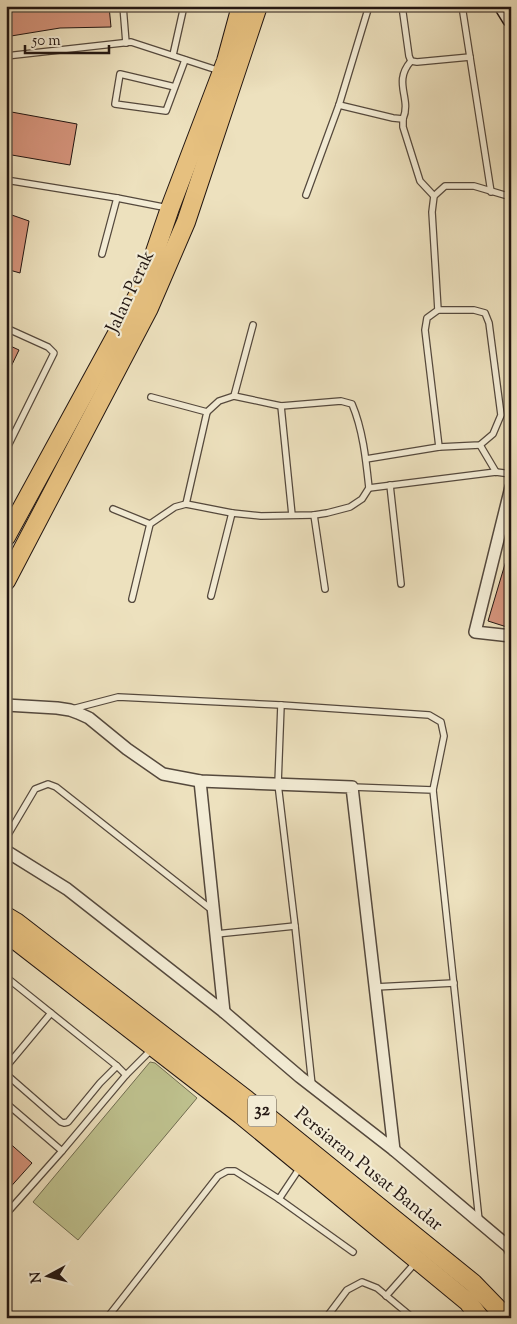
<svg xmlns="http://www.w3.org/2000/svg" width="517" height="1324" viewBox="0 0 517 1324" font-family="'Sorts Mill Goudy',serif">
  <rect width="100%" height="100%" fill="#ede1be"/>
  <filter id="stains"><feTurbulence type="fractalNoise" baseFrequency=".004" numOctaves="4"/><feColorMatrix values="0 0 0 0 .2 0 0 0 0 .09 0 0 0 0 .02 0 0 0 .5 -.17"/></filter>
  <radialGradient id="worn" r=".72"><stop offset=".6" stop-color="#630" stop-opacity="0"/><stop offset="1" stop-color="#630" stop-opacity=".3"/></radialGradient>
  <polygon fill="#bec18e" stroke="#706c50" points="150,1062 155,1063 197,1098 78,1240 33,1202"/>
  <g fill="#d5947c" stroke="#221612">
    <polygon points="8,6 109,6 111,27 60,28 11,36"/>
    <polygon points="508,106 511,106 511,129"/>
    <polygon points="6,111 77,124 70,165 6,154"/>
    <polygon points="6,213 29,221 20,273 6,269"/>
    <polygon points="6,344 19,350 6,377"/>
    <polygon points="511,544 511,627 510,628 488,621"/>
    <polygon points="6,1140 32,1163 6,1192"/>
  </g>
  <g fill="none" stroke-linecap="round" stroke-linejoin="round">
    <defs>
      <g id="lane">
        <polyline points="123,6 126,43"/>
        <polyline points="402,6 409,56 411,61"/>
        <polyline points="462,6 491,192"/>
        <polyline points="6,39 8,55"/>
        <polyline points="173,55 184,6"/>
        <polyline points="6,56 131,42 220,71"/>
        <polyline points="411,61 417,62 470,57"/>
        <polyline points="175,87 120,74 115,104 166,111 185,60"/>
        <path d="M339 105 393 118 403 119C412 98 392 83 411 61"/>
        <polyline points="403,119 403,127 420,181 434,196"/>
        <polyline points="6,180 117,198"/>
        <polyline points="306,195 339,105 369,6"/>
        <polyline points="102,254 117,198 168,208"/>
        <polyline points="438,310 474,310 485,313 489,323 501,415 493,434 480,445 439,447"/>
        <polyline points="6,328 48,347 54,353 6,450"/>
        <polyline points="234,396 253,325"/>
        <polyline points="151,397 207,412 186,504"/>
        <polyline points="281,406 292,515"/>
        <path d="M207 412 219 401 234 396 281 406 341 401 352 404C363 430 366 460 369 488L362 499 350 507 327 513 314 515 261 516 232 513 211 596"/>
        <polyline points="480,445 496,472"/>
        <polyline points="366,459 439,447 425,330 427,318 438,310 432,212 434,196 445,186 474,186 511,197"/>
        <polyline points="390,485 401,584"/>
        <polyline points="369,488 496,472 511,474"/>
        <polyline points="113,509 150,524"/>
        <polyline points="314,515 325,589"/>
        <polyline points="132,599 150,524 175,507 186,504 232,513"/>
        <polyline points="281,705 278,784 295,926 312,1085"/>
        <polyline points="72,709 118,697 281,705 429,715 441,722 444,736 433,790"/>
        <polyline points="352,787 433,790 479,1220"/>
        <polyline points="6,838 35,789 48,784 56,787 212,910"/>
        <polyline points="216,934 295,926"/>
        <polyline points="6,977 117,1066 126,1075"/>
        <polyline points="375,987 454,983"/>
        <polyline points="6,1067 51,1013"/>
        <polyline points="6,1074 61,1122 64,1123 68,1122 100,1083 117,1066"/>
        <polyline points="6,1103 62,1151"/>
        <polyline points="279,1199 353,1252"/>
        <polyline points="6,1214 62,1151 126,1075 152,1049"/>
        <polyline points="386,1296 416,1262"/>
        <polyline points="107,1318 218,1176 227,1171 235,1171 279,1199 301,1166"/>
        <polyline points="326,1318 347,1290 362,1282 377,1288 413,1318"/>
      </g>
      <g id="street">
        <polyline points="511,487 475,632 511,636"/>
        <polyline points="6,705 57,708 70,710 78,713 89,718 127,749 163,774 200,781 352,787 394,1150"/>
        <polyline points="200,781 224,1012"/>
        <polyline points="6,851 67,889 224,1012 300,1077 394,1150 509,1247 511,1251"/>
      </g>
      <polyline id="secondary" points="503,6 511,19"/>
      <g id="primary">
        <polyline points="6,537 144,284 170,208 226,61 241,6"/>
        <polyline points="6,581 149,308 186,222 258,6"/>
        <polyline points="6,916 16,922 247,1100 473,1283 507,1318"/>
        <polyline points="6,933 241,1115 468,1302 480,1318"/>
      </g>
    </defs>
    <use href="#lane" stroke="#55493d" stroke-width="8"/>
    <use href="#street" stroke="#55493d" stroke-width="14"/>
    <use href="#secondary" stroke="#221612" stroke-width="19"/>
    <use href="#primary" stroke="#221612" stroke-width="20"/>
    <use href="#lane" stroke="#f3ecd5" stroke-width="5.5"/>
    <use href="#street" stroke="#f3ecd5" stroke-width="11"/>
    <use href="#secondary" stroke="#f3ecd5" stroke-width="16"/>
    <use href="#primary" stroke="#e6c07f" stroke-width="18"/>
  </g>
  <g text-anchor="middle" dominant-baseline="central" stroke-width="4.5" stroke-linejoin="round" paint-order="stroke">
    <rect fill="#f3ecd5" stroke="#61564c" stroke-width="1" x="248" y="1095.5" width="28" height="31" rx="4"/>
    <g font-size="18" font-weight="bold" fill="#221612">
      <text x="262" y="1111">32</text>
    </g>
    <g font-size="19" fill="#221612" stroke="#f3ecd5">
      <text transform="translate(131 292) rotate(-65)">Jalan Perak</text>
      <text transform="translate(368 1170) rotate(39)">Persiaran Pusat Bandar</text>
    </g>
  </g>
  <rect width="517" height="1324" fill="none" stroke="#ede1be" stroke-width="25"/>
  <rect x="8" y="8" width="502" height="1309" fill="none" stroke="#221612" stroke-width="2.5"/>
  <rect x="12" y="12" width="492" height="1299" fill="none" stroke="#221612"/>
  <g transform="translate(48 1276) rotate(263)" stroke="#f3ecd5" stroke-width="4" paint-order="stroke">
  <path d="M0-4L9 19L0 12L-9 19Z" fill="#221612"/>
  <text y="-8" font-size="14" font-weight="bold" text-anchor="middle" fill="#221612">N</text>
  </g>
  <path d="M25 45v8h84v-8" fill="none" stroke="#221612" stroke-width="2.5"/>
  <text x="32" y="45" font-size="15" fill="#221612" stroke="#f3ecd5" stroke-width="4" paint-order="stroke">50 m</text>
  <rect width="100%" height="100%" filter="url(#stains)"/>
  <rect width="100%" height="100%" fill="url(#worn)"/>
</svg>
